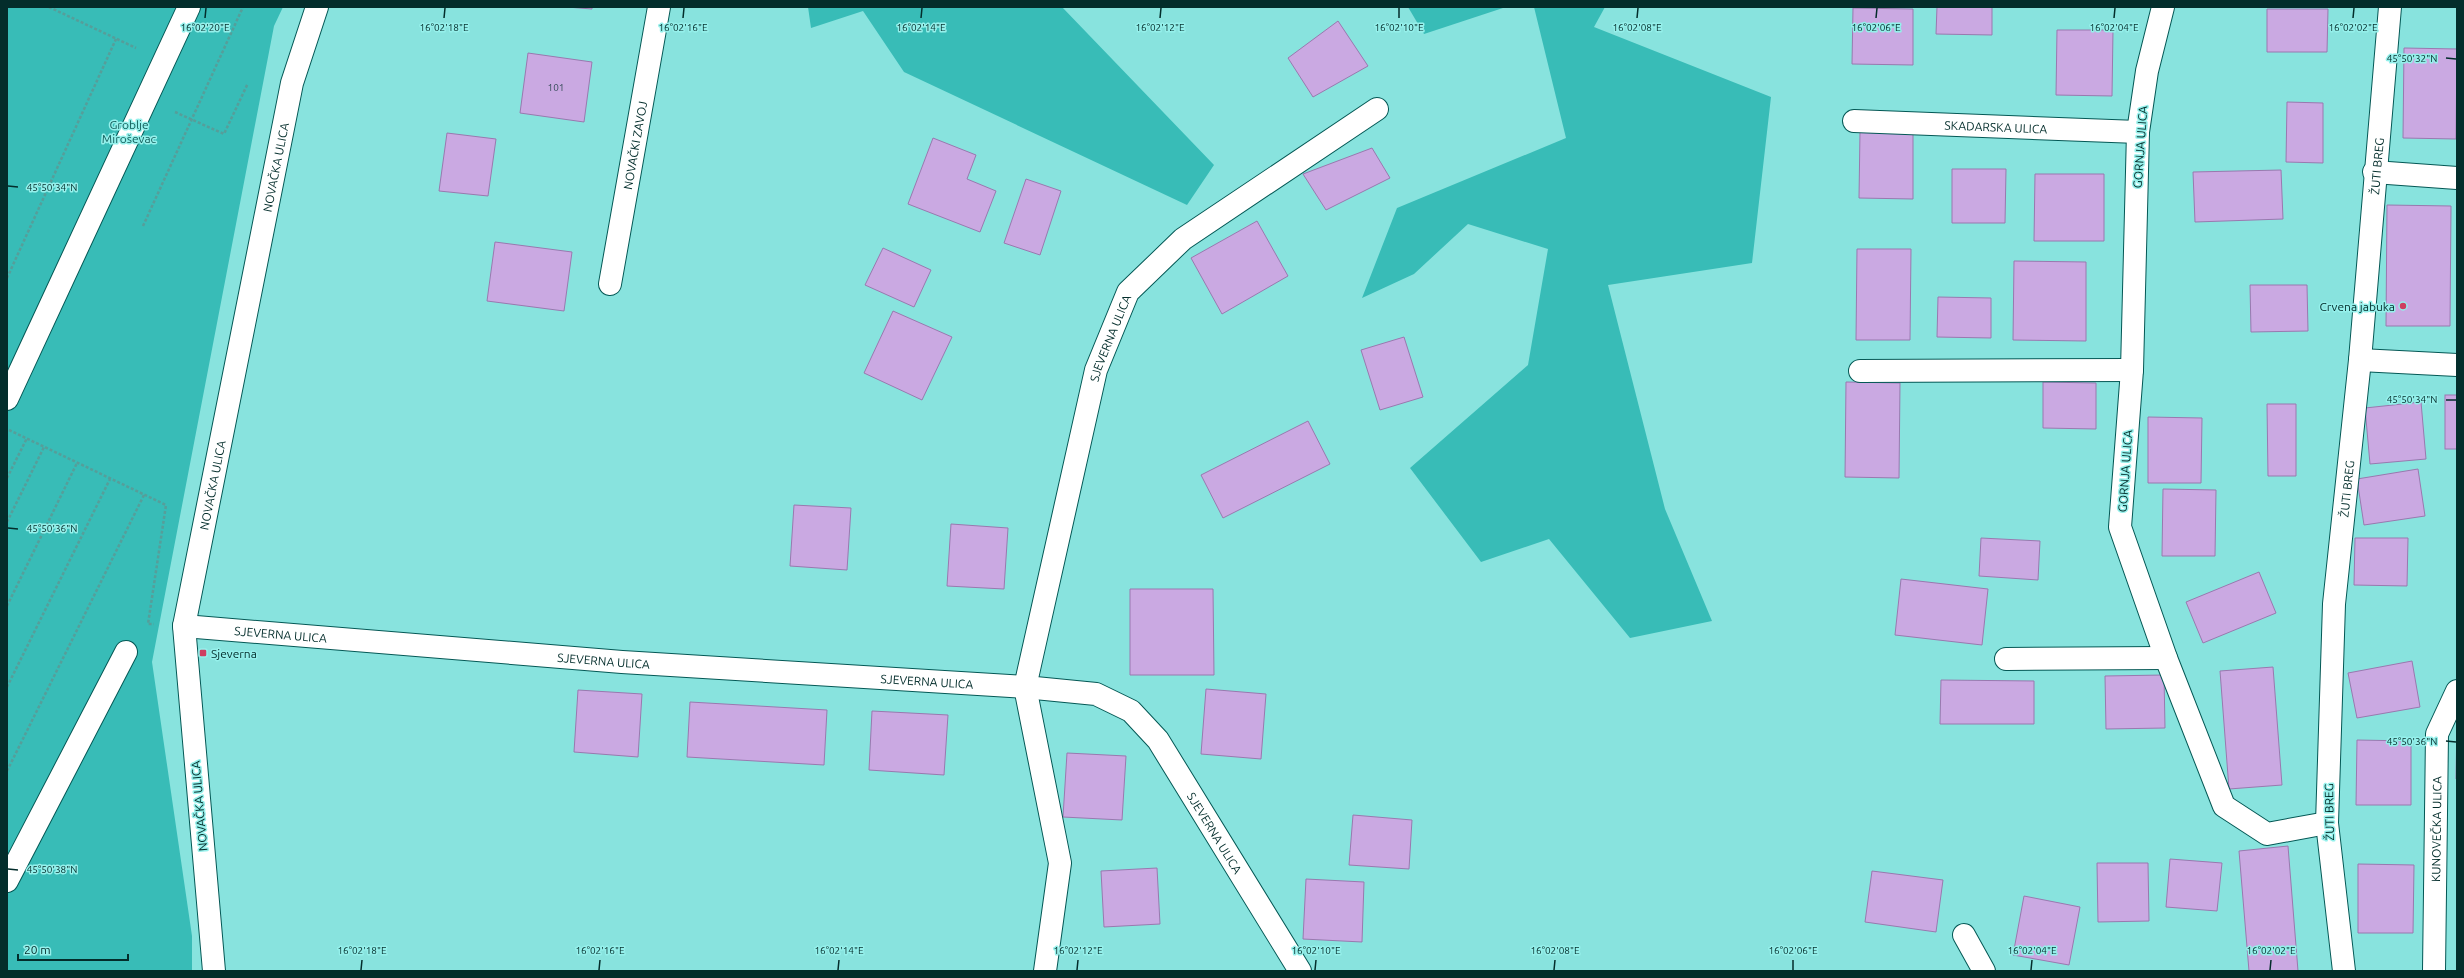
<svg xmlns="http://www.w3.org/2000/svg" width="2464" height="978" viewBox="0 0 2464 978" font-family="Ubuntu,sans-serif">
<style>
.green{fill:#38bcb7}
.building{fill:#caa9e2;stroke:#9979af}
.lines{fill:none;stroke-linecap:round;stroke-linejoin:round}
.minor-casing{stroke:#045855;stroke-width:24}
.path{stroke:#569e9a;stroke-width:2.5;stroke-dasharray:3 2;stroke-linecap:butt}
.minor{stroke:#fff;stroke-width:22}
.ticks{fill:none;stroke:#032d2b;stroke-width:1.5}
.poi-dot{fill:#ce3e60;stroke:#95f0eb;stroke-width:1.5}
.labels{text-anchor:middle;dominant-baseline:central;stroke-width:3;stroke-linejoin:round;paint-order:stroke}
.number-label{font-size:10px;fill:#354c59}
.park-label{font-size:12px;fill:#135e5b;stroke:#95f0eb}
.street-label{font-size:12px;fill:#032d2b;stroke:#95f0eb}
.poi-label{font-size:12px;fill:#032d2b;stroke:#95f0eb;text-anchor:end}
.ticks-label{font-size:10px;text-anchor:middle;fill:#032d2b;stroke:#95f0eb;stroke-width:3;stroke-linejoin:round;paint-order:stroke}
</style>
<rect width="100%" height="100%" fill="#88e3de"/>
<g class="green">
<polygon points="7,7 283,7 274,26 152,662 192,936 192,971 7,971"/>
<polygon points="808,7 1062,7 1214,165 1187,205 904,72 863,11 811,28"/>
<polygon points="1408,7 1506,7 1424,34"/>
<polygon points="1534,7 1605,7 1594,27 1771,97 1752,263 1608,285 1665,509 1712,621 1630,638 1549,539 1481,562 1410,468 1528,365 1548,249 1468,224 1414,274 1362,298 1397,208 1566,138"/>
</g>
<g class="building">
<polygon points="567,7 592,7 592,9"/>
<polygon points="1937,7 1992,7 1992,35 1936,34"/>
<polygon points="1853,8 1913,9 1913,65 1852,64"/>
<polygon points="2267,9 2328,9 2327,52 2267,52"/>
<polygon points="1338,21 1368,66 1313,97 1288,58"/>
<polygon points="2057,30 2113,30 2112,96 2056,95"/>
<polygon points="2404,48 2457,49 2456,139 2403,138"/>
<polygon points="528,53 592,62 584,122 520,113"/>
<polygon points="2287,102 2323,103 2323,163 2286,162"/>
<polygon points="1860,132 1913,133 1913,199 1859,198"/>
<polygon points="447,133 496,139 488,196 439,191"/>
<polygon points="933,138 976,155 967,179 996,191 980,232 908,204"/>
<polygon points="1372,148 1390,178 1326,210 1303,174"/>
<polygon points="1952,169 2006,169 2005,223 1952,223"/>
<polygon points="2281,170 2283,219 2195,222 2193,172"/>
<polygon points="2035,174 2104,174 2104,241 2034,241"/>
<polygon points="1026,179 1061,191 1040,255 1004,243"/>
<polygon points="2387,205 2451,206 2450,326 2386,326"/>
<polygon points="1257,221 1288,276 1222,314 1191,258"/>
<polygon points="495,242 572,252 564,311 487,301"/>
<polygon points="883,248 931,270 914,307 865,285"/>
<polygon points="1857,249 1911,249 1910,340 1856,340"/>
<polygon points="2014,261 2086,262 2086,341 2013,340"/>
<polygon points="2250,285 2307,285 2308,331 2251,332"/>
<polygon points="1938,297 1991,298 1991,338 1937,337"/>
<polygon points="893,311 952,337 922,400 864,373"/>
<polygon points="1404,337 1423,397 1380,410 1361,350"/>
<polygon points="1846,382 1900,383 1899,478 1845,477"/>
<polygon points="2043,382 2096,383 2096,429 2043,428"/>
<rect x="2445" y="395" width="12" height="54"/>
<polygon points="2421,402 2426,459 2370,464 2365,408"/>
<polygon points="2267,404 2296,404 2296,476 2268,476"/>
<polygon points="2148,417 2202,418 2201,483 2148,483"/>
<polygon points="1308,421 1330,464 1223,518 1201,475"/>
<polygon points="2418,469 2425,516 2364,525 2357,479"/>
<polygon points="2163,489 2216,490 2215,556 2162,556"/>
<polygon points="794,505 851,508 847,570 790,566"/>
<polygon points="951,524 1008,528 1004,589 947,586"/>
<polygon points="1981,538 2040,541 2038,580 1979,576"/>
<polygon points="2355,538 2408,538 2407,586 2354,585"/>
<polygon points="2259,572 2276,613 2203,643 2186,602"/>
<polygon points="1901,579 1988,589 1982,645 1895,635"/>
<polygon points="1130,589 1213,589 1214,675 1130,675"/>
<polygon points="2412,661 2420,707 2357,718 2348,673"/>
<polygon points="2273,667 2282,785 2229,789 2220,671"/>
<polygon points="2164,675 2165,728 2106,729 2105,676"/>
<polygon points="1941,680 2034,681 2034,724 1940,724"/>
<polygon points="1206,689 1266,694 1261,759 1201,754"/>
<polygon points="578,690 642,694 638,757 574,752"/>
<polygon points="690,702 827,710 824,765 687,757"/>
<polygon points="872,711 948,715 944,775 869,770"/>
<polygon points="2457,720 2457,779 2456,779"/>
<polygon points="2357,740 2411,741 2411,805 2356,805"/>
<polygon points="1067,753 1126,756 1122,820 1063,817"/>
<polygon points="1353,815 1412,820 1409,869 1349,865"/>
<polygon points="2288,846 2298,971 2249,971 2239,851"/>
<polygon points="2170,859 2222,863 2217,911 2166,907"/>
<polygon points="2097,863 2148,863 2149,921 2098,922"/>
<polygon points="2358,864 2414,865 2413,933 2358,933"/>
<polygon points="1157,868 1160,924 1104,927 1101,871"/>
<polygon points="1872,871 1943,880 1936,932 1865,922"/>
<polygon points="1306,879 1364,882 1362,942 1303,939"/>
<polygon points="2024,896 2080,907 2069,965 2013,955"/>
</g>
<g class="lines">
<defs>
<g id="minor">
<polyline points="2163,7 2147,71 2138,132 2132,370 2120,527 2166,658 2224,806 2267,834 2327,823"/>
<path id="s1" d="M 1854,121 L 2138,132"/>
<polyline points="2374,172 2457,178"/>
<path id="s2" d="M 610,284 L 659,7"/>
<polyline points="2360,360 2457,365"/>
<polyline points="1860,371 2132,370"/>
<polyline points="7,399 189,7"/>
<path id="s3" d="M 184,626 L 622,662 L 1025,687 L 1096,694 L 1131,711 L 1158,740 L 1300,971"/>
<polyline points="2006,659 2166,658"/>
<polyline points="7,881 126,652"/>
<polyline points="1964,935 1984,971"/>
<path id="s4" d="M 214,971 L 184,626 L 292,83 L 317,7"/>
<path id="s5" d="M 1045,971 L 1060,863 L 1025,687 L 1096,370 L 1128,292 L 1183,239 L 1377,109"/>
<path id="s6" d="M 2344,971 L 2327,823 L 2334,604 L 2360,360 L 2390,7"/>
<path id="s7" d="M 2434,971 L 2437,734 L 2457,691"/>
</g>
</defs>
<use href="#minor" class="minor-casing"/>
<g class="path">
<polyline points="49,7 136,48"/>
<polyline points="175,112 224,134 248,83"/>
<polyline points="143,226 243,7"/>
<polyline points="7,278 116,39"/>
<polyline points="9,430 166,505 148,624 154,624"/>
<polyline points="7,478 27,438"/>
<polyline points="7,522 44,447"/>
<polyline points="7,606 77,463"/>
<polyline points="7,687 110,479"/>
<polyline points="7,771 144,495"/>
</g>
<use href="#minor" class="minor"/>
</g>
<path class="ticks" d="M 205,18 L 206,8M 444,18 L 445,8M 683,18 L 684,8M 921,18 L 922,8M 1160,18 L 1161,8M 1399,18 L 1399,8M 1637,18 L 1638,8M 1876,18 L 1877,8M 2114,18 L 2115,8M 2353,18 L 2354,8M 2446,58 L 2456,59M 8,186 L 18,187M 2446,400 L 2456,400M 8,528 L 18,529M 2446,741 L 2456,742M 8,869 L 18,870M 361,970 L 362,960M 599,970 L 600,960M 838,970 L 839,960M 1077,970 L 1078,960M 1315,970 L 1316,960M 1554,970 L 1555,960M 1793,970 L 1793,960M 2031,970 L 2032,960M 2270,970 L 2271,960"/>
<g class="poi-dot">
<circle cx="2403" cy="306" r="4"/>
<rect x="199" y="649" width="8" height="8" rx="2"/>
</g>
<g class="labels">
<g class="number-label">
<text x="556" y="87">101</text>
</g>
<g class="park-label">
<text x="129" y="124">Groblje<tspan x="129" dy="14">Miroševac</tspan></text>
</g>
<g class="street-label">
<text stroke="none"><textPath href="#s1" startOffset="142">SKADARSKA ULICA</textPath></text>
<text stroke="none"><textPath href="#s2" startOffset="141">NOVAČKI ZAVOJ</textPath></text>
<text transform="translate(2140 147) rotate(-86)">GORNJA ULICA</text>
<text stroke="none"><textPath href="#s6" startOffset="808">ŽUTI BREG</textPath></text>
<text stroke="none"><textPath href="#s4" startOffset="814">NOVAČKA ULICA</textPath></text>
<text stroke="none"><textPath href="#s5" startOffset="648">SJEVERNA ULICA</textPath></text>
<text transform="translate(2125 471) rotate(-86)">GORNJA ULICA</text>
<text stroke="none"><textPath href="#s4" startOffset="490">NOVAČKA ULICA</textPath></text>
<text stroke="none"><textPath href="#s6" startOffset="484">ŽUTI BREG</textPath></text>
<text stroke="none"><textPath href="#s3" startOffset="97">SJEVERNA ULICA</textPath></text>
<text stroke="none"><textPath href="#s3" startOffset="421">SJEVERNA ULICA</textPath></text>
<text stroke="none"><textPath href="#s3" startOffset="745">SJEVERNA ULICA</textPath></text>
<text transform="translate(199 806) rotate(-95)">NOVAČKA ULICA</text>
<text transform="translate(2329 812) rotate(-91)">ŽUTI BREG</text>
<text stroke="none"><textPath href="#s7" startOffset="142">KUNOVEČKA ULICA</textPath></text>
<text stroke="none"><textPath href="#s3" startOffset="1102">SJEVERNA ULICA</textPath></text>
</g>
<g class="poi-label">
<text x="2395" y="306">Crvena jabuka</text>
<text x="211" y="653" text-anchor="start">Sjeverna</text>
</g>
</g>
<g class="ticks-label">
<text x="205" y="31">16°02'20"E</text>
<text x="444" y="31">16°02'18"E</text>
<text x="683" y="31">16°02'16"E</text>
<text x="921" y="31">16°02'14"E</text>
<text x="1160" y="31">16°02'12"E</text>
<text x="1399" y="31">16°02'10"E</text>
<text x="1637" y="31">16°02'08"E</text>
<text x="1876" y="31">16°02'06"E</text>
<text x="2114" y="31">16°02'04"E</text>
<text x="2353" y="31">16°02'02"E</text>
<text x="2412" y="62">45°50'32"N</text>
<text x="52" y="191">45°50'34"N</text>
<text x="2412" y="403">45°50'34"N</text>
<text x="52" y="532">45°50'36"N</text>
<text x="2412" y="745">45°50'36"N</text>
<text x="52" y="873">45°50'38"N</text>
<text x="362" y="954">16°02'18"E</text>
<text x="600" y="954">16°02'16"E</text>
<text x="839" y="954">16°02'14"E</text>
<text x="1078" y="954">16°02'12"E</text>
<text x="1316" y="954">16°02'10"E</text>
<text x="1555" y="954">16°02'08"E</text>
<text x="1793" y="954">16°02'06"E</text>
<text x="2032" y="954">16°02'04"E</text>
<text x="2271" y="954">16°02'02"E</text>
</g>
<rect width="2464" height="978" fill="none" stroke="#032d2b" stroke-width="16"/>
<path d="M18 954v6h110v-6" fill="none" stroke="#032d2b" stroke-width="2"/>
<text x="24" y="954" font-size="12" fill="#032d2b" stroke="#95f0eb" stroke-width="3" paint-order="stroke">20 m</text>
</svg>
